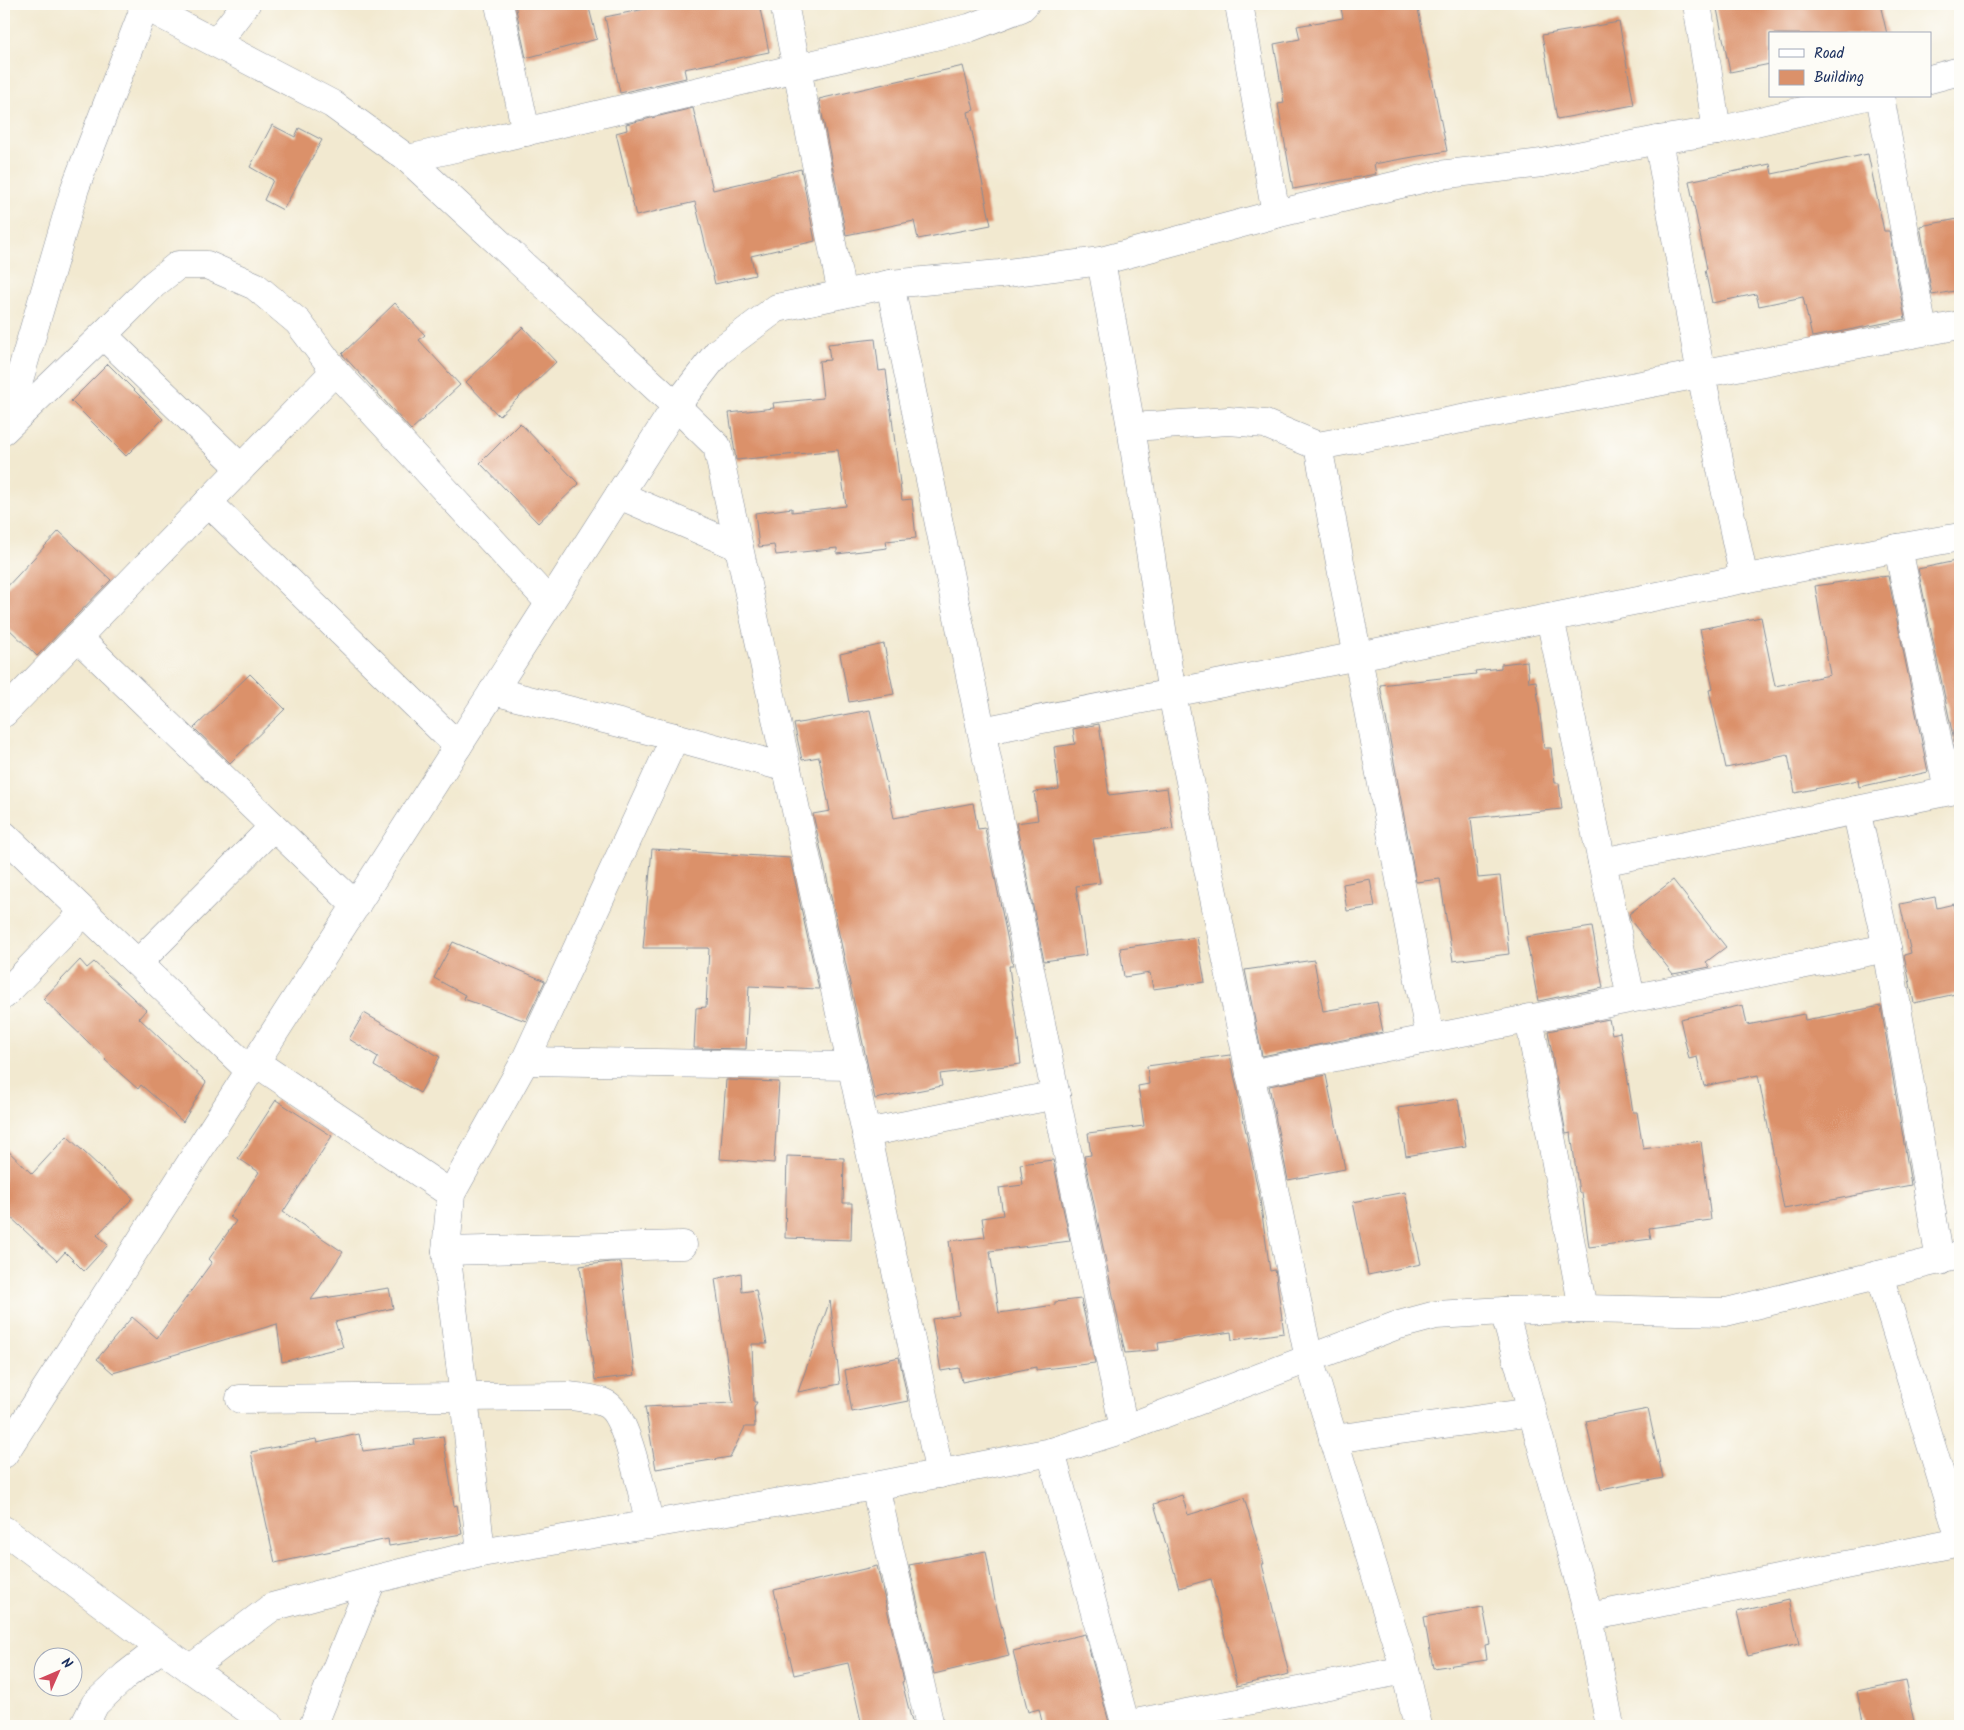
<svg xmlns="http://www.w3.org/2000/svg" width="1964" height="1730" viewBox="0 0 1964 1730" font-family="Kalam,sans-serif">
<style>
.building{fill:#db916a}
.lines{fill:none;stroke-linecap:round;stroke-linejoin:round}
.minor-casing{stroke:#868c97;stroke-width:29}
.minor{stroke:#fff;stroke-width:28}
</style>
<rect width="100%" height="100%" fill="#fdfcf7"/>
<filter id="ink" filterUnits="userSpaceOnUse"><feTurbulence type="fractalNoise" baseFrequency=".02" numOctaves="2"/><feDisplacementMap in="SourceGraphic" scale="10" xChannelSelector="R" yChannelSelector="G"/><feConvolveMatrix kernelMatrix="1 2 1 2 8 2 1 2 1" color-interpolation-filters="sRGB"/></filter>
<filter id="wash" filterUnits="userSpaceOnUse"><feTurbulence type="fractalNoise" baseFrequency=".0096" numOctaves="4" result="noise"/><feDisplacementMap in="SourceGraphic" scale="20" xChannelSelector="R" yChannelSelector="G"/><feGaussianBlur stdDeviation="1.12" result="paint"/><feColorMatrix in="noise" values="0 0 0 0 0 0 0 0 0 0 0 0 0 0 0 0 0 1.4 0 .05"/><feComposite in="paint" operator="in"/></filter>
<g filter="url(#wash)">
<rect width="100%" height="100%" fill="#f2e9d0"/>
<g id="blocks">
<g class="building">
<polygon points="515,4 588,4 597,39 526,58"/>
<polygon points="670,4 759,4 769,52 684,69 686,78 620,93 605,17"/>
<polygon points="1340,4 1417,4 1447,151 1374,164 1376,174 1293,189 1278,104 1284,103 1274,44 1300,39 1297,26 1343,18"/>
<polygon points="1716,4 1880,4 1887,34 1770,34 1770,64 1730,72"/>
<polygon points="1619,22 1634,105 1557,119 1542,35"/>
<polygon points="963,66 974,110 968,112 991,225 918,239 914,221 846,235 819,99"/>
<polygon points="693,108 713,190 801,169 815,241 751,256 755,275 715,284 695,202 636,216 616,133 627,130 626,124"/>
<polygon points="272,125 295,137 299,128 322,140 283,210 264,200 273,180 250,167"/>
<polygon points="1868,154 1884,231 1889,231 1905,319 1812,337 1803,297 1759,306 1756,294 1712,303 1705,270 1707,269 1689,181 1770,164 1772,174"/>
<polygon points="1958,219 1960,233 1960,290 1932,295 1920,226"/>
<polygon points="395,303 425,335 419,340 460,385 411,430 342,354"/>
<polygon points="523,327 556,362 499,416 466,382"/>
<polygon points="875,339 879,371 886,370 902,500 912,499 916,538 886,541 887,548 837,554 837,548 776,555 774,545 759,547 755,513 792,508 792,512 846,506 838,450 736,460 729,413 774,408 773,403 823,398 819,361 830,360 828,344"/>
<polygon points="108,364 163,419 126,456 71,401"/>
<polygon points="520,423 579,484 538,523 480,463"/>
<polygon points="59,531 111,580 37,656 4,624 4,590"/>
<polygon points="1960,560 1960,765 1959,765 1918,569"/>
<polygon points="1881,576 1881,577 1888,576 1928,772 1859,787 1858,780 1795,793 1788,755 1726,768 1709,690 1713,689 1700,629 1761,617 1775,686 1830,675 1815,586"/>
<polygon points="884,644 894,694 849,702 840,654"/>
<polygon points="1527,661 1529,682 1536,681 1544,748 1551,748 1555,783 1559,783 1562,809 1471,818 1478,878 1500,876 1509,954 1453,961 1440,879 1416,882 1380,685 1476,674 1475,671 1501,668 1501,664"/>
<polygon points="250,674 285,709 230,763 194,728"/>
<polygon points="870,710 894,818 973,803 978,829 985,828 1013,966 1009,966 1021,1064 940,1074 942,1086 875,1099 813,814 830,811 819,757 802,760 794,724"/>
<polygon points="1099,724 1109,795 1167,788 1173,829 1093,839 1100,883 1076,886 1086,955 1044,961 1016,823 1038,820 1034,792 1059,789 1054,747 1075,744 1073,729"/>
<polygon points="652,849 790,858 819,989 749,986 746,1049 694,1048 696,1008 706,1007 709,948 643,948"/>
<polygon points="1370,879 1375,907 1347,911 1343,884"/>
<polygon points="1673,880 1726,947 1706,962 1710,967 1673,974 1631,921 1629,914"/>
<polygon points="1935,897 1937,908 1954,904 1960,932 1960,993 1914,1003 1904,955 1911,953 1900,904"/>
<polygon points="1592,927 1603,988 1538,1001 1526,937"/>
<polygon points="1197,937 1205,982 1153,989 1150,973 1124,977 1120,948"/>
<polygon points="453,942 545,981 526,1021 464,999 465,995 434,978"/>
<polygon points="80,960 87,968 94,962 146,1010 139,1018 206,1082 183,1122 141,1085 138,1089 105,1060 106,1059 43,999"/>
<polygon points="1314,960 1323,1011 1377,1002 1383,1032 1262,1056 1245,970"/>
<polygon points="1743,1005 1747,1025 1804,1014 1805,1020 1881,1006 1911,1185 1784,1209 1758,1075 1704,1086 1697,1057 1689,1059 1680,1019"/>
<polygon points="364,1013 440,1057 420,1093 374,1066 378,1057 349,1039"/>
<polygon points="1609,1019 1612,1034 1620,1032 1633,1112 1637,1112 1643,1149 1701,1141 1711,1220 1649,1228 1651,1239 1589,1247 1582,1193 1579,1193 1571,1133 1566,1134 1548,1031"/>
<polygon points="1230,1055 1260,1200 1270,1271 1275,1270 1276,1275 1284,1333 1232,1340 1231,1332 1158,1343 1159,1350 1125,1353 1084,1156 1091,1155 1088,1133 1144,1126 1138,1086 1149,1084 1147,1066"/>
<polygon points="1326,1075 1345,1169 1288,1180 1269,1086"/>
<polygon points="726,1080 779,1082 774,1163 720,1159"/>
<polygon points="1458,1099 1466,1146 1406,1156 1398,1108"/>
<polygon points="276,1100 332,1136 283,1212 343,1252 311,1300 389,1288 393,1308 335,1322 343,1347 282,1362 277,1324 113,1373 97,1359 132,1317 157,1338 212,1262 209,1259 236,1221 230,1217 259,1172 238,1158"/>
<polygon points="67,1136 133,1198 97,1235 108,1245 84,1271 65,1252 57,1261 4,1211 4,1147 32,1174"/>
<polygon points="787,1156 844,1158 843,1203 852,1203 851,1240 785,1238"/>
<polygon points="1053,1160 1070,1241 990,1251 999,1313 1055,1305 1055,1302 1081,1299 1095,1363 1036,1370 1036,1367 962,1382 959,1368 941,1371 932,1319 959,1315 949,1241 985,1237 982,1218 1003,1215 999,1188 1023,1185 1020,1164"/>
<polygon points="1405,1192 1421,1264 1368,1275 1353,1202"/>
<polygon points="610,1262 621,1262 635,1375 595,1380 580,1266"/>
<polygon points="741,1273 742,1292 756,1290 767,1344 752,1344 754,1402 757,1402 754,1408 755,1427 745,1427 730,1457 656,1469 645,1407 733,1403 715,1279"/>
<polygon points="830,1300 840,1384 798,1392"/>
<polygon points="899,1357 908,1401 852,1412 845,1370"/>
<polygon points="1648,1409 1663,1478 1601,1490 1586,1421"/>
<polygon points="359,1434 363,1451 415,1444 414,1440 443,1436 454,1506 457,1505 462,1534 389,1546 388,1539 275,1563 251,1452 316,1439 317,1443"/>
<polygon points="1182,1495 1188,1515 1244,1498 1264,1564 1262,1564 1289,1674 1237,1686 1211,1579 1179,1588 1154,1504"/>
<polygon points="986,1551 995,1601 1009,1656 934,1674 909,1565"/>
<polygon points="877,1566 904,1681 902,1682 913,1726 862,1726 848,1663 794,1675 774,1590"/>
<polygon points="1789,1600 1799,1644 1748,1656 1737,1612"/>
<polygon points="1483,1607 1490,1644 1485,1645 1487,1660 1433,1668 1424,1617"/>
<polygon points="1085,1634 1110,1726 1043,1726 1039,1709 1028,1712 1013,1651"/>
<polygon points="1905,1681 1915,1726 1864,1726 1857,1691"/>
</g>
</g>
</g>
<g filter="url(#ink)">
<use href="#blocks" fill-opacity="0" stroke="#868c97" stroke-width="1"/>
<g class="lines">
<defs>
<g id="minor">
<polyline points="141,4 332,104 408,159 676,406 717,446 940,1474"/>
<polyline points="499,4 526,132"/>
<polyline points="784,4 842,294"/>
<polyline points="1239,4 1276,214"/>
<polyline points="1697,4 1717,131"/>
<polyline points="216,43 246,4"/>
<polyline points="1930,79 1960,71"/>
<polyline points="1880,96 1923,331"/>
<polyline points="1658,140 1701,374 1744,579"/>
<polyline points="408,159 969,28 1021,8 1025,4"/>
<polyline points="1101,261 1131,427 1172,694 1309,1359 1405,1670 1418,1726"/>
<polyline points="890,284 1124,1429"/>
<polyline points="103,335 241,468"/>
<polyline points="1131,427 1229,421 1265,424 1318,446 1430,1038"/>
<polyline points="5,428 75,188 145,6"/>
<polyline points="4,430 103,335 153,285 178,265 207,265 255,286 298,322 335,371 550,603"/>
<polyline points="1318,446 1960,325"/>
<polyline points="619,495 739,547"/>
<polyline points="208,502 458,746"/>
<polyline points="1898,548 1948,791"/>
<polyline points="1550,618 1631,998"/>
<polyline points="77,637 356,906"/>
<polyline points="493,691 675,737 787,768"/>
<polyline points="4,713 335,371"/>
<polyline points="982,731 1898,548 1960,537"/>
<polyline points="1856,810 1887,948 1940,1261"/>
<polyline points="4,835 250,1071"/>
<polyline points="1602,862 1960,789"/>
<polyline points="138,963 273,827"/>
<polyline points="4,995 84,912"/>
<polyline points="1529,1018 1583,1309"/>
<polyline points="525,1061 852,1066"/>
<polyline points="255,1062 451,1194"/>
<polyline points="1250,1074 1887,948"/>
<polyline points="866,1133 1056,1095"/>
<polyline points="446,1251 683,1245"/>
<polyline points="1879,1275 1960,1539"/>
<polyline points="1504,1311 1589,1617 1610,1726"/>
<path d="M 240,1399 L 570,1396 C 582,1398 597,1398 608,1405 C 628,1418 643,1499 650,1525"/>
<polyline points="1333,1439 1532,1412"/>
<polyline points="1051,1452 1126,1726"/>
<polyline points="4,1454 676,406 718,352 777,308 890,284 1000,274 1101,261 1276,214 1439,175 1542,163 1658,140 1717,131 1866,96"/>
<polyline points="875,1486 930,1726"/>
<polyline points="4,1530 161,1648 271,1726"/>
<polyline points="481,1553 464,1397 446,1251 451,1194 525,1061 675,737"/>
<polyline points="1589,1617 1960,1542"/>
<polyline points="190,1669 272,1607 372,1580 481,1553 875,1486 1051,1452 1124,1429 1395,1326 1436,1315 1504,1311 1583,1309 1726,1312 1960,1255"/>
<polyline points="1125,1725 1405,1670"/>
<polyline points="84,1726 95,1704 126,1675 161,1648"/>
<polyline points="313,1726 372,1580"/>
</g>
</defs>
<use href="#minor" class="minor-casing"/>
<use href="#minor" class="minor"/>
</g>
</g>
<rect width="1964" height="1730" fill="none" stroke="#fdfcf7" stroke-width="20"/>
<rect x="1769" y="32" width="162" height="65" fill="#fdfcf7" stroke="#a3aaba"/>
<rect x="1779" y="49" width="25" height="8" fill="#ffffff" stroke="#a3aaba"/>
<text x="1814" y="58" font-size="15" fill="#1b2f5e">Road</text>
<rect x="1779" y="70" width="25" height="15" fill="#db916a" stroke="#a3aaba"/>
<text x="1814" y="82" font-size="15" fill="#1b2f5e">Building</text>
<g transform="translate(58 1672) rotate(45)"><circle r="24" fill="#fdfcf7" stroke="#a3aaba"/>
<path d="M0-4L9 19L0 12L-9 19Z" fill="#d1495b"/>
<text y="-8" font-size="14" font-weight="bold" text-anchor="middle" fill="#1b2f5e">N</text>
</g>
</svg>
